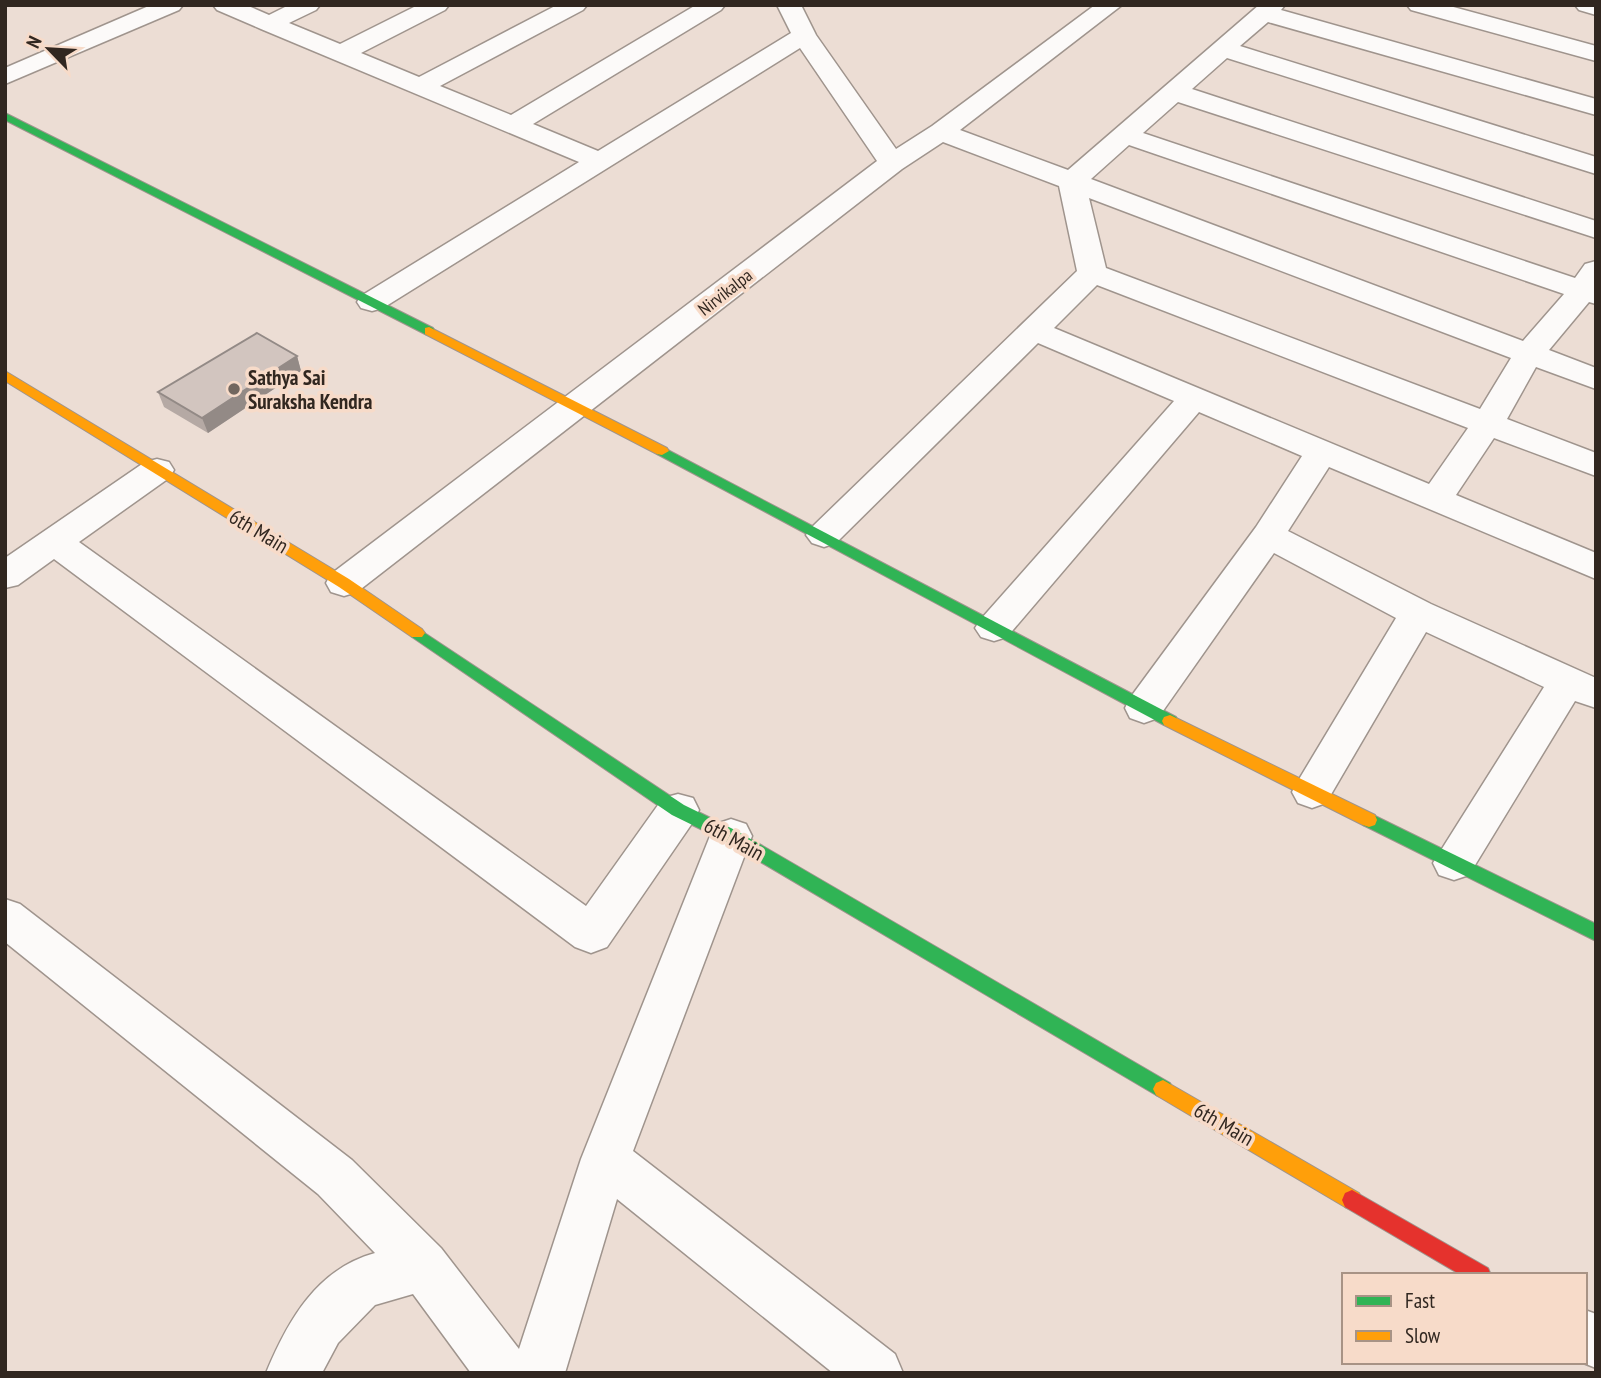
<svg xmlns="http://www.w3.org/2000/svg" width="1601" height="1378" viewBox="0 0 1601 1378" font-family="'PT Sans Narrow',sans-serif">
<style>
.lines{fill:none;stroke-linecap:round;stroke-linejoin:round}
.street-casing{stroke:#9f948d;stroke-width:3}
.fast-casing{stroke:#9f948d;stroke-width:2}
.slow-casing{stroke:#9f948d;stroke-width:2}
.jam-casing{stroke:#9f948d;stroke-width:2}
.street{fill:#fcfaf9;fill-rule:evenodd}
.fast{fill:#30b455;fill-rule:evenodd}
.slow{fill:#ff9f0a;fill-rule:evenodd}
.jam{fill:#e5322d;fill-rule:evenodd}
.wall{fill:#b5a9a4}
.shaded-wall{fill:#938a86}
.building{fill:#d2c5bf;stroke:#938a86;stroke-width:2}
.poi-dot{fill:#72675f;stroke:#f7dbc9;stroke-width:2.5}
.labels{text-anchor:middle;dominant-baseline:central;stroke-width:7;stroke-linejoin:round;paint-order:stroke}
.far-street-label{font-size:18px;fill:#312720;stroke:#f7dbc9}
.poi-label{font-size:21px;font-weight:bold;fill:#312720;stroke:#f7dbc9;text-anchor:start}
.street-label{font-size:21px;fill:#312720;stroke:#f7dbc9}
</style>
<rect width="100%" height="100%" fill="#ecddd4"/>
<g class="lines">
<defs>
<g id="street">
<polygon points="151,5 183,5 179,10 5,84 5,68"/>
<path d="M 213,5 L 246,5 L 269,15 L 289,5 L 320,5 L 316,10 L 289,23 L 340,44 L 418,5 L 449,5 L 445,10 L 361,53 L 419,77 L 557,5 L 587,5 L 583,10 L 440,86 L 511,115 L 696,5 L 725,5 L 721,10 L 533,124 L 598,151 L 791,33 L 777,5 L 801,5 L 816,35 L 896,149 L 932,126 L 1095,5 L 1122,5 L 960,130 L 1068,170 L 1259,5 L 1285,5 L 1281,10 L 1596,99 L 1596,115 L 1268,22 L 1240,46 L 1596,157 L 1596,174 L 1227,58 L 1192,89 L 1596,221 L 1596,238 L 1178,102 L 1143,133 L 1575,278 L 1585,264 L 1596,261 L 1596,304 L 1589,302 L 1549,350 L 1596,368 L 1596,389 L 1536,367 L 1507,419 L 1596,453 L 1596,476 L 1494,438 L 1456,495 L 1596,553 L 1596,579 L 1329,467 L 1288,531 L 1431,604 L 1596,678 L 1596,708 L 1575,701 L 1469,875 L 1454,880 L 1439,875 L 1433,863 L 1544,687 L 1426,632 L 1326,803 L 1312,808 L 1298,803 L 1292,792 L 1298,781 L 1396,618 L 1274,553 L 1158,718 L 1144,723 L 1130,718 L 1125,708 L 1130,698 L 1256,527 L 1302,456 L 1199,412 L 1007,637 L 994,641 L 981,637 L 975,628 L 981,619 L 1174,401 L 1038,343 L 836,543 L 824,547 L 812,543 L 806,535 L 812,527 L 1077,271 L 1059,186 L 943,142 L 902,169 L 357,592 L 344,596 L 331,592 L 326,583 L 331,574 L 877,161 L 800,48 L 383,308 L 372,311 L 361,308 L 357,302 L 361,296 L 579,162 L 261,29 L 217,10 ZM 1129,145 L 1564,294 L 1523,341 L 1091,179 ZM 1089,198 L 1511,358 L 1480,409 L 1106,268 ZM 1097,285 L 1468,428 L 1429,484 L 1054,328 Z"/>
<polygon points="1407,5 1446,5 1596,46 1596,61 1411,10"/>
<polygon points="1575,5 1596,5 1596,15 1579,10"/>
<polygon points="157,459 169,462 174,470 169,478 79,542 586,906 663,798 678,794 693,798 699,810 693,822 607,947 591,953 575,947 54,559 18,585 5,588 5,558 145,462"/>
<path d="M 731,819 L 746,824 L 752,836 L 633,1151 L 895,1354 L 903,1373 L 833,1373 L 617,1199 L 565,1373 L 471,1373 L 413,1294 L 375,1305 L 338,1343 L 322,1373 L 266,1373 C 288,1320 317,1269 375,1253 L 318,1194 L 5,942 L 5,899 L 20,904 L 352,1160 L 441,1248 L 519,1349 L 581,1159 L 710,836 L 716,824 Z"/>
<polygon points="1585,1310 1596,1314 1596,1368 1581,1362 1585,1362"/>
</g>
<g id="fast">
<polygon points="5,113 433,328 435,331 429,335 425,334 5,120"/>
<polygon points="662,447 1176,717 1178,721 1176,725 1164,725 657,454 655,451 657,448"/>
<polygon points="417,628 684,805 737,831 1170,1083 1173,1089 1170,1095 1163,1098 1156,1095 725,841 672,815 412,637 409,633 412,629"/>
<polygon points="1369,813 1596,924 1596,941 1363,825 1361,820 1363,815"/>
</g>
<g id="slow">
<polygon points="429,327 667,448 669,451 662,455 657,454 425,334 425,328"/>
<polygon points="5,371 349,579 422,629 425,633 422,637 412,637 339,587 5,381"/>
<polygon points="1170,715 1375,815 1377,820 1375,825 1369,827 1363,825 1164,725 1162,721 1164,717"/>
<polygon points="1163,1080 1359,1193 1362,1200 1359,1207 1352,1210 1345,1207 1156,1095 1153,1089 1156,1083"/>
</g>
<polygon id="jam" points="1352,1190 1488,1268 1491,1275 1461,1275 1345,1207 1342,1200 1345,1193"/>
</defs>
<use href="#street" class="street-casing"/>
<use href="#fast" class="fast-casing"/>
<use href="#slow" class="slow-casing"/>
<use href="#jam" class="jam-casing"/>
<use href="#street" class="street"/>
<use href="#fast" class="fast"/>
<use href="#slow" class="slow"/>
<use href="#jam" class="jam"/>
</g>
<polygon class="wall" points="297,356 301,371 208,433 164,407 158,392"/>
<polygon class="shaded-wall" points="297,356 301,371 208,433 202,418"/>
<polygon class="building" points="257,333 297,356 202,418 158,392"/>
<circle class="poi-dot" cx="234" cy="389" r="7"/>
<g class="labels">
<g class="far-street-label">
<text transform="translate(725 292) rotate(-38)">Nirvikalpa</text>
</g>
<g class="poi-label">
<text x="248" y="377">Sathya Sai<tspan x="248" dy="24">Suraksha Kendra</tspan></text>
</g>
<g class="street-label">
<text transform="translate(259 531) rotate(31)">6th Main</text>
<text transform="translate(734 839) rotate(29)">6th Main</text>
<text transform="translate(1224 1124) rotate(30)">6th Main</text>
</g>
</g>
<rect width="1601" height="1378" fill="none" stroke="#312720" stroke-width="14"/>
<rect x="1342" y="1273" width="245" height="91" fill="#f7dbc9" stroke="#a89385" stroke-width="2"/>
<rect x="1356" y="1296" width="35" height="10" fill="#30b455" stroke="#a89385" stroke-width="2"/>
<text x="1405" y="1308" font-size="21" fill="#312720">Fast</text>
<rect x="1356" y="1331" width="35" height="10" fill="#ff9f0a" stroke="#a89385" stroke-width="2"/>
<text x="1405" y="1343" font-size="21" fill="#312720">Slow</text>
<g transform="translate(49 49) rotate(295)" stroke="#f7dbc9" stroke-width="5" paint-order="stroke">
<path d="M0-5L12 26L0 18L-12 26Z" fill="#312720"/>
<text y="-10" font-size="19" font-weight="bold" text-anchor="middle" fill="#312720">N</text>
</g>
</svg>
